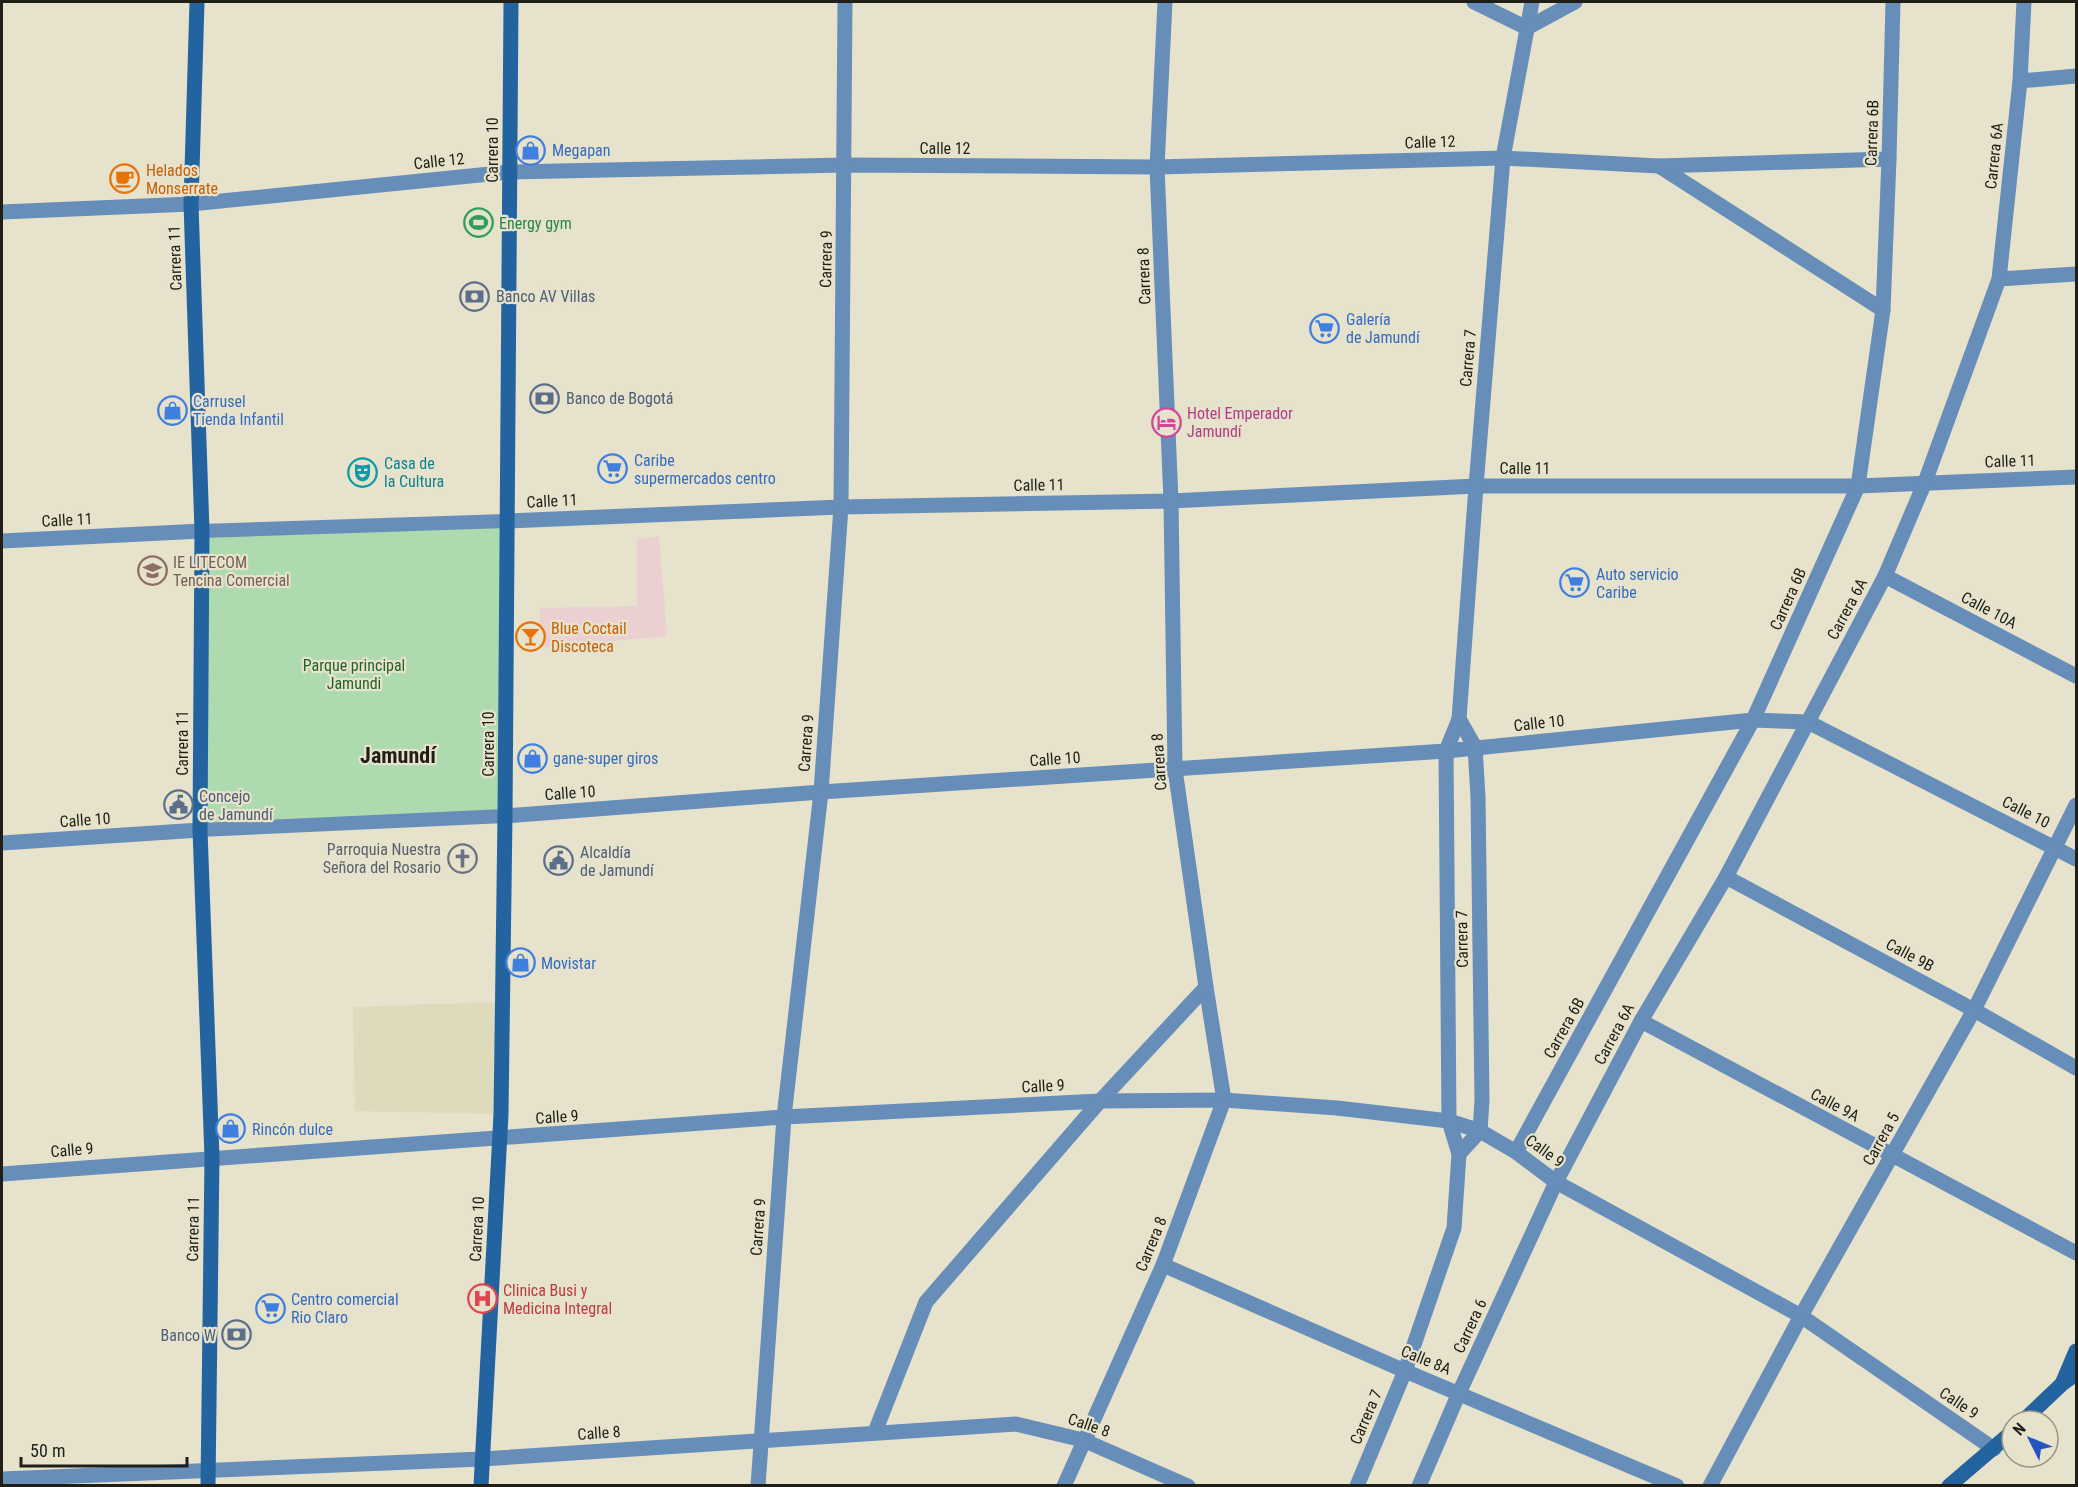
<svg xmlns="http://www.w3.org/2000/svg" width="2078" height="1487" viewBox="0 0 2078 1487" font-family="'Roboto Condensed',sans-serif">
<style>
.commercial{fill:#ebd0d1}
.built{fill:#dedabc}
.green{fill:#addbaf}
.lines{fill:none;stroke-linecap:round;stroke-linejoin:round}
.pedestrian{stroke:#668eb8;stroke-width:14}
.minor{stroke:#668eb8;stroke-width:15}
.secondary{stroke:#2364a0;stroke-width:15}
.labels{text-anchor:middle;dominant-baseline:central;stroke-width:4.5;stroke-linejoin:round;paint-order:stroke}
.street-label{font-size:16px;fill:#201f17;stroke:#e6e2cc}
.shop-label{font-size:16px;fill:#366cbe;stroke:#e6e2cc;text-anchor:start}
.food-label{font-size:16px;fill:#c56008;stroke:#e6e2cc;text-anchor:start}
.leisure-label{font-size:16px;fill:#27864d;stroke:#e6e2cc;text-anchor:start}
.service-label{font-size:16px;fill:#4e5e75;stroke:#e6e2cc;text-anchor:start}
.hotel-label{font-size:16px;fill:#b23c85;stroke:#e6e2cc;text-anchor:start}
.culture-label{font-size:16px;fill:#0d838f;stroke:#e6e2cc;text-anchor:start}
.education-label{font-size:16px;fill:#785e54;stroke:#e6e2cc;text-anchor:start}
.park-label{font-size:16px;fill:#21642a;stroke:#e6e2cc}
.worship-label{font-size:16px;fill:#5b616d;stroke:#e6e2cc;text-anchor:end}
.health-label{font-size:16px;fill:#be3a42;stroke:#e6e2cc;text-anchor:start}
.district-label{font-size:22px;font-weight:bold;fill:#201f17;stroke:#e6e2cc}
</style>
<rect width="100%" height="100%" fill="#e6e2cc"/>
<polygon class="commercial" points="659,536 667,636 539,648 540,608 637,606 637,539"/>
<polygon class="built" points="496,1002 501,1114 355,1111 353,1007"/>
<polygon class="green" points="506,521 505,816 200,830 202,531"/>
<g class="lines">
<g class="pedestrian">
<polyline points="202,531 506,521"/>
<polyline points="200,830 505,816"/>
</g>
<g class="minor">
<polyline points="1474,2 1527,28 1575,2"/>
<polyline points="2020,81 2076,76"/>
<polyline points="1659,166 1883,310"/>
<polyline points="2,212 191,204 510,172 845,165 1157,167 1503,158 1659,166 1889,159"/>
<polyline points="1999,279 2076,274"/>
<polyline points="506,521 841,507 1171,501 1476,486 1858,486 2076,477"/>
<polyline points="2,541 202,531"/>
<polyline points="1885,576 2076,676"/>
<polyline points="505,816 821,792 1446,751 1753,720 1808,722 2076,859"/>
<polyline points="2,843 200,830"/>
<polyline points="1726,877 1974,1010 2076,1068"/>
<polyline points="1641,1021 2076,1253"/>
<polyline points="1516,1152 1753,720 1858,486 1883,310 1889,159 1893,2"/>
<polyline points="1459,1154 1480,1131 1482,1100 1478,797 1475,747 1459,719"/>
<polyline points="2,1174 784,1117 1100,1101 1224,1100 1337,1108 1449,1121 1480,1131 1516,1152 1556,1182 1801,1316 1994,1449"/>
<polyline points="1163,1265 1405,1371 1677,1486"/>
<polyline points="875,1432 926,1302 1100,1101 1206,987"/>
<polyline points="2,1479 482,1459 1016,1424 1083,1440 1188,1486"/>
<polyline points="758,1486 784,1117 821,792 841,507 845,2"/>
<polyline points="1064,1486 1163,1265 1224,1100 1206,987 1175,769 1171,501 1157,167 1165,2"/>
<polyline points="1357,1486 1405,1371 1454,1228 1459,1154 1449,1121 1446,751 1459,719 1476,486 1503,158 1532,2"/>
<polyline points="1419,1486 1459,1393 1556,1182 1641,1021 1726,877 1885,576 1925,482 1999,279 2020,81 2024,2"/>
<polyline points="1710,1486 1801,1316 1974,1010 2076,805"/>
</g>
<g class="secondary">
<polyline points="197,2 191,204 202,531 200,830 212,1157 208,1486"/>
<polyline points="2062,1384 2076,1351"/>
<polyline points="2023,1421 2062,1384 2076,1374"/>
<polyline points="481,1486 501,1114 505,816 511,2"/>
<polyline points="1949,1486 2012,1432"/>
</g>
</g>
<defs>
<symbol id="shop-ring" viewBox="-11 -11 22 22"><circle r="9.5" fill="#e6e2cc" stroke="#3f7fe0" stroke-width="1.5"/><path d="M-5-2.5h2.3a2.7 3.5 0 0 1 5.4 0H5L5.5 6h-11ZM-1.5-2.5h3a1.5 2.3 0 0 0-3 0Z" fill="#3f7fe0"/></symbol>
<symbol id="cafe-ring" viewBox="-11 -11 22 22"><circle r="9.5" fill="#e6e2cc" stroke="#e8710a" stroke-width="1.5"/><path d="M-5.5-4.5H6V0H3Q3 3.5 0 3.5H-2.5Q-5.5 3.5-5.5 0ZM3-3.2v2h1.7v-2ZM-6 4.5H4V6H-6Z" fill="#e8710a"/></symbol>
<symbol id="stadium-ring" viewBox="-11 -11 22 22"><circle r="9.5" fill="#e6e2cc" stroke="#2e9e5b" stroke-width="1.5"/><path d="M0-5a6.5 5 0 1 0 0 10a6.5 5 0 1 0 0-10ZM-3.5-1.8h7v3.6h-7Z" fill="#2e9e5b"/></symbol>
<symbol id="bank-ring" viewBox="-11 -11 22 22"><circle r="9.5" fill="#e6e2cc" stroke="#5c6f8a" stroke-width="1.5"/><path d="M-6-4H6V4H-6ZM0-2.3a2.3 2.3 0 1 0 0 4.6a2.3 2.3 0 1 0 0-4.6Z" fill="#5c6f8a"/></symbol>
<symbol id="supermarket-ring" viewBox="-11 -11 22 22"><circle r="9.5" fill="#e6e2cc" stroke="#3f7fe0" stroke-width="1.5"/><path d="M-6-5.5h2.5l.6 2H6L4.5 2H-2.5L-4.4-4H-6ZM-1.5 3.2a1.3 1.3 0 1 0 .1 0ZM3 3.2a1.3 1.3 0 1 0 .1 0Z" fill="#3f7fe0"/></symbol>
<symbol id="hotel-ring" viewBox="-11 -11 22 22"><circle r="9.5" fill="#e6e2cc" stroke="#d1479c" stroke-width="1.5"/><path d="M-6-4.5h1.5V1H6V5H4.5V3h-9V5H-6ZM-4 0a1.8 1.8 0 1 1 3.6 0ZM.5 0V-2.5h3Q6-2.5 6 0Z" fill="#d1479c"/></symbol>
<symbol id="theatre-ring" viewBox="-11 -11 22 22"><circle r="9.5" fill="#e6e2cc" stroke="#0f9aa8" stroke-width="1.5"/><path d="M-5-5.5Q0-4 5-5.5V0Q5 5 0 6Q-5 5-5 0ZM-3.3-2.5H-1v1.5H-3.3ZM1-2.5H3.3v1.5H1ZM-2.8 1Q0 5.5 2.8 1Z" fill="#0f9aa8"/></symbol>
<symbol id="school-ring" viewBox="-11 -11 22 22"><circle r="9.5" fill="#e6e2cc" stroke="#8d6e63" stroke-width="1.5"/><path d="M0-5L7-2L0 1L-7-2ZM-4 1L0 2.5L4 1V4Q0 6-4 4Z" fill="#8d6e63"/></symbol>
<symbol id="bar-ring" viewBox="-11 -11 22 22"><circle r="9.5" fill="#e6e2cc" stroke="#e8710a" stroke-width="1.5"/><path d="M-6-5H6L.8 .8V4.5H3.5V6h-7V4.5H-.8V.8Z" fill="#e8710a"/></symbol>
<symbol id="civic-ring" viewBox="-11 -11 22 22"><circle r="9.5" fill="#e6e2cc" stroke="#5c6f8a" stroke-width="1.5"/><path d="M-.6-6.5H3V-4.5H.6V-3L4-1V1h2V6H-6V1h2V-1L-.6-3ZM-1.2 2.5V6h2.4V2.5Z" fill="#5c6f8a"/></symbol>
<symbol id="church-ring" viewBox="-11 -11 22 22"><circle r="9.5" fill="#e6e2cc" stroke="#6b7280" stroke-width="1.5"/><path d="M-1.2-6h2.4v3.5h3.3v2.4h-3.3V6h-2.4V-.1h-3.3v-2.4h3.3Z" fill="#6b7280"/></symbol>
<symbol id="hospital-ring" viewBox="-11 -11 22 22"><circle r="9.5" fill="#e6e2cc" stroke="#e0444e" stroke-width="1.5"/><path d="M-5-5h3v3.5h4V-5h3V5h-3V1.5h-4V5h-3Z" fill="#e0444e"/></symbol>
</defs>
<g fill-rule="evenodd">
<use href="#shop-ring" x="514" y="134" width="33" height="33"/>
<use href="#cafe-ring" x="108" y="162" width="33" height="33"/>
<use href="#stadium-ring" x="462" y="206" width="33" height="33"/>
<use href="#bank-ring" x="458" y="280" width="33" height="33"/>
<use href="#supermarket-ring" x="1308" y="312" width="33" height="33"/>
<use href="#bank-ring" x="528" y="382" width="33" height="33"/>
<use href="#shop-ring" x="156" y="394" width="33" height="33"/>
<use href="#hotel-ring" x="1150" y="406" width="33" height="33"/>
<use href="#supermarket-ring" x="596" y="452" width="33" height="33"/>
<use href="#theatre-ring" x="346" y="456" width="33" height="33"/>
<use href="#school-ring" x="136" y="554" width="33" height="33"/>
<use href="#supermarket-ring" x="1558" y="566" width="33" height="33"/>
<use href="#bar-ring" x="514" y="620" width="33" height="33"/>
<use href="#shop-ring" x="516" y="742" width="33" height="33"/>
<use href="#civic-ring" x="162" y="788" width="33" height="33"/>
<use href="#church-ring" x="446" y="842" width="33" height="33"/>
<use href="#civic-ring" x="542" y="844" width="33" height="33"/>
<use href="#shop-ring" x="504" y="946" width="33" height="33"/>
<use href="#shop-ring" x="214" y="1112" width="33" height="33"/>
<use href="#hospital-ring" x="466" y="1282" width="33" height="33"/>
<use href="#supermarket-ring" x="254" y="1292" width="33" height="33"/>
<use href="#bank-ring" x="220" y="1318" width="33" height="33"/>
</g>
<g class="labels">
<g class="street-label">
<text transform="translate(1872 133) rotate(-88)">Carrera 6B</text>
<text transform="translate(1430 142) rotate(-2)">Calle 12</text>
<text x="945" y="148">Calle 12</text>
<text transform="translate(492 150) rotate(-90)">Carrera 10</text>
<text transform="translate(1994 156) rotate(-84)">Carrera 6A</text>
<text transform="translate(439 161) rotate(-6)">Calle 12</text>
<text transform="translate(175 258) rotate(-92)">Carrera 11</text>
<text transform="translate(826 259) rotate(-89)">Carrera 9</text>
<text transform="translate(1144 276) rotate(-92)">Carrera 8</text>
<text transform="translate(1468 358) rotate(-85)">Carrera 7</text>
<text transform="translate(2010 461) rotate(-2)">Calle 11</text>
<text x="1525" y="468">Calle 11</text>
<text transform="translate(1039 485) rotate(-1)">Calle 11</text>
<text transform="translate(552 501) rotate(-3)">Calle 11</text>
<text transform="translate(67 520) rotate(-3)">Calle 11</text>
<text transform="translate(1788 599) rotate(-66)">Carrera 6B</text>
<text transform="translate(1847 609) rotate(-62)">Carrera 6A</text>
<text transform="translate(1989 610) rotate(28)">Calle 10A</text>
<text transform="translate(1539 723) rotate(-6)">Calle 10</text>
<text transform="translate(182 743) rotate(-90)">Carrera 11</text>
<text transform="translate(806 743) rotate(-86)">Carrera 9</text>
<text transform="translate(488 744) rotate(-90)">Carrera 10</text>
<text transform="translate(1055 759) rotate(-4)">Calle 10</text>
<text transform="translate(1159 762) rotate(-94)">Carrera 8</text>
<text transform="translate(570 793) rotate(-4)">Calle 10</text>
<text transform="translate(2026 812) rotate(27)">Calle 10</text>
<text transform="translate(85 820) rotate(-4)">Calle 10</text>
<text transform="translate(1462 939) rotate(-91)">Carrera 7</text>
<text transform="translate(1910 955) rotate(28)">Calle 9B</text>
<text transform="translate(1564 1028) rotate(-61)">Carrera 6B</text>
<text transform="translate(1614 1034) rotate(-62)">Carrera 6A</text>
<text transform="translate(1043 1086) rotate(-3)">Calle 9</text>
<text transform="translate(1835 1105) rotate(28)">Calle 9A</text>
<text transform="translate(557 1117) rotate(-4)">Calle 9</text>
<text transform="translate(1881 1139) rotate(-61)">Carrera 5</text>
<text transform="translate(72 1150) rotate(-5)">Calle 9</text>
<text transform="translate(1545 1151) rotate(36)">Calle 9</text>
<text transform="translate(758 1227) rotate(-86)">Carrera 9</text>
<text transform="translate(193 1229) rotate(-89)">Carrera 11</text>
<text transform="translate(477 1229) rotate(-87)">Carrera 10</text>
<text transform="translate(1151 1244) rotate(-68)">Carrera 8</text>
<text transform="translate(1470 1326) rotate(-65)">Carrera 6</text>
<text transform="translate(1426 1360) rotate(22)">Calle 8A</text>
<text transform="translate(1959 1403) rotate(34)">Calle 9</text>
<text transform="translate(1366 1417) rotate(-67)">Carrera 7</text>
<text transform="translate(1089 1425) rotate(19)">Calle 8</text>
<text transform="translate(599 1433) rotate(-4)">Calle 8</text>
</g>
<g class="shop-label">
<text x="552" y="150">Megapan</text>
<text x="1346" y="319">Galería<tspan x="1346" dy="18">de Jamundí</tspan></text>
<text x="193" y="401">Carrusel<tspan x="193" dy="18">Tienda Infantil</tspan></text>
<text x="634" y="460">Caribe<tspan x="634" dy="18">supermercados centro</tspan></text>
<text x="1596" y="574">Auto servicio<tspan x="1596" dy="18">Caribe</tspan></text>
<text x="553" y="758">gane-super giros</text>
<text x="541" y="963">Movistar</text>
<text x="252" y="1129">Rincón dulce</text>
<text x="291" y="1299">Centro comercial<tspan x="291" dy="18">Rio Claro</tspan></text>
</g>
<g class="food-label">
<text x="146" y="170">Helados<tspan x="146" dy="18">Monserrate</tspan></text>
<text x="551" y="628">Blue Coctail<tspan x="551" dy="18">Discoteca</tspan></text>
</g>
<g class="leisure-label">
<text x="499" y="223">Energy gym</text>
</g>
<g class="service-label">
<text x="496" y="296">Banco AV Villas</text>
<text x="566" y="398">Banco de Bogotá</text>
<text x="199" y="796">Concejo<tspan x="199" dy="18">de Jamundí</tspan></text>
<text x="580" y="852">Alcaldía<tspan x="580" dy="18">de Jamundí</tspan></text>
<text x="216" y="1335" text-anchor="end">Banco W</text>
</g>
<g class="hotel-label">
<text x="1187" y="413">Hotel Emperador<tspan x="1187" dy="18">Jamundí</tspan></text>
</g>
<g class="culture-label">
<text x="384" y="463">Casa de<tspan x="384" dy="18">la Cultura</tspan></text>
</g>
<g class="education-label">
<text x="173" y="562">IE LITECOM<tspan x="173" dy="18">Tencina Comercial</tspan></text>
</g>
<g class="park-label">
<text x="354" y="665">Parque principal<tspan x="354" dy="18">Jamundi</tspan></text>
</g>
<g class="worship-label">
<text x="441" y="849">Parroquia Nuestra<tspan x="441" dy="18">Señora del Rosario</tspan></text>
</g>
<g class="health-label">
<text x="503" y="1290">Clinica Busi y<tspan x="503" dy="18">Medicina Integral</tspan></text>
</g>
<g class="district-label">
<text x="398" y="755">Jamundí</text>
</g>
</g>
<rect width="2078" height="1487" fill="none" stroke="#201f17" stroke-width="6"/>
<g transform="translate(2030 1439) rotate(313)"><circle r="28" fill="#e6e2cc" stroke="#979484" stroke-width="1.5"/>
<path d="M0-4.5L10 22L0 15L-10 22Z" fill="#2553c1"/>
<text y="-9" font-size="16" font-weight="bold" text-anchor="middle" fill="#201f17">N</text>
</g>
<path d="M21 1457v9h166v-9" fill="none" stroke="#201f17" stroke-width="3"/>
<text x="30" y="1457" font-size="18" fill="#201f17" stroke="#e6e2cc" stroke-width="4.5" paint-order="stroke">50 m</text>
</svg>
